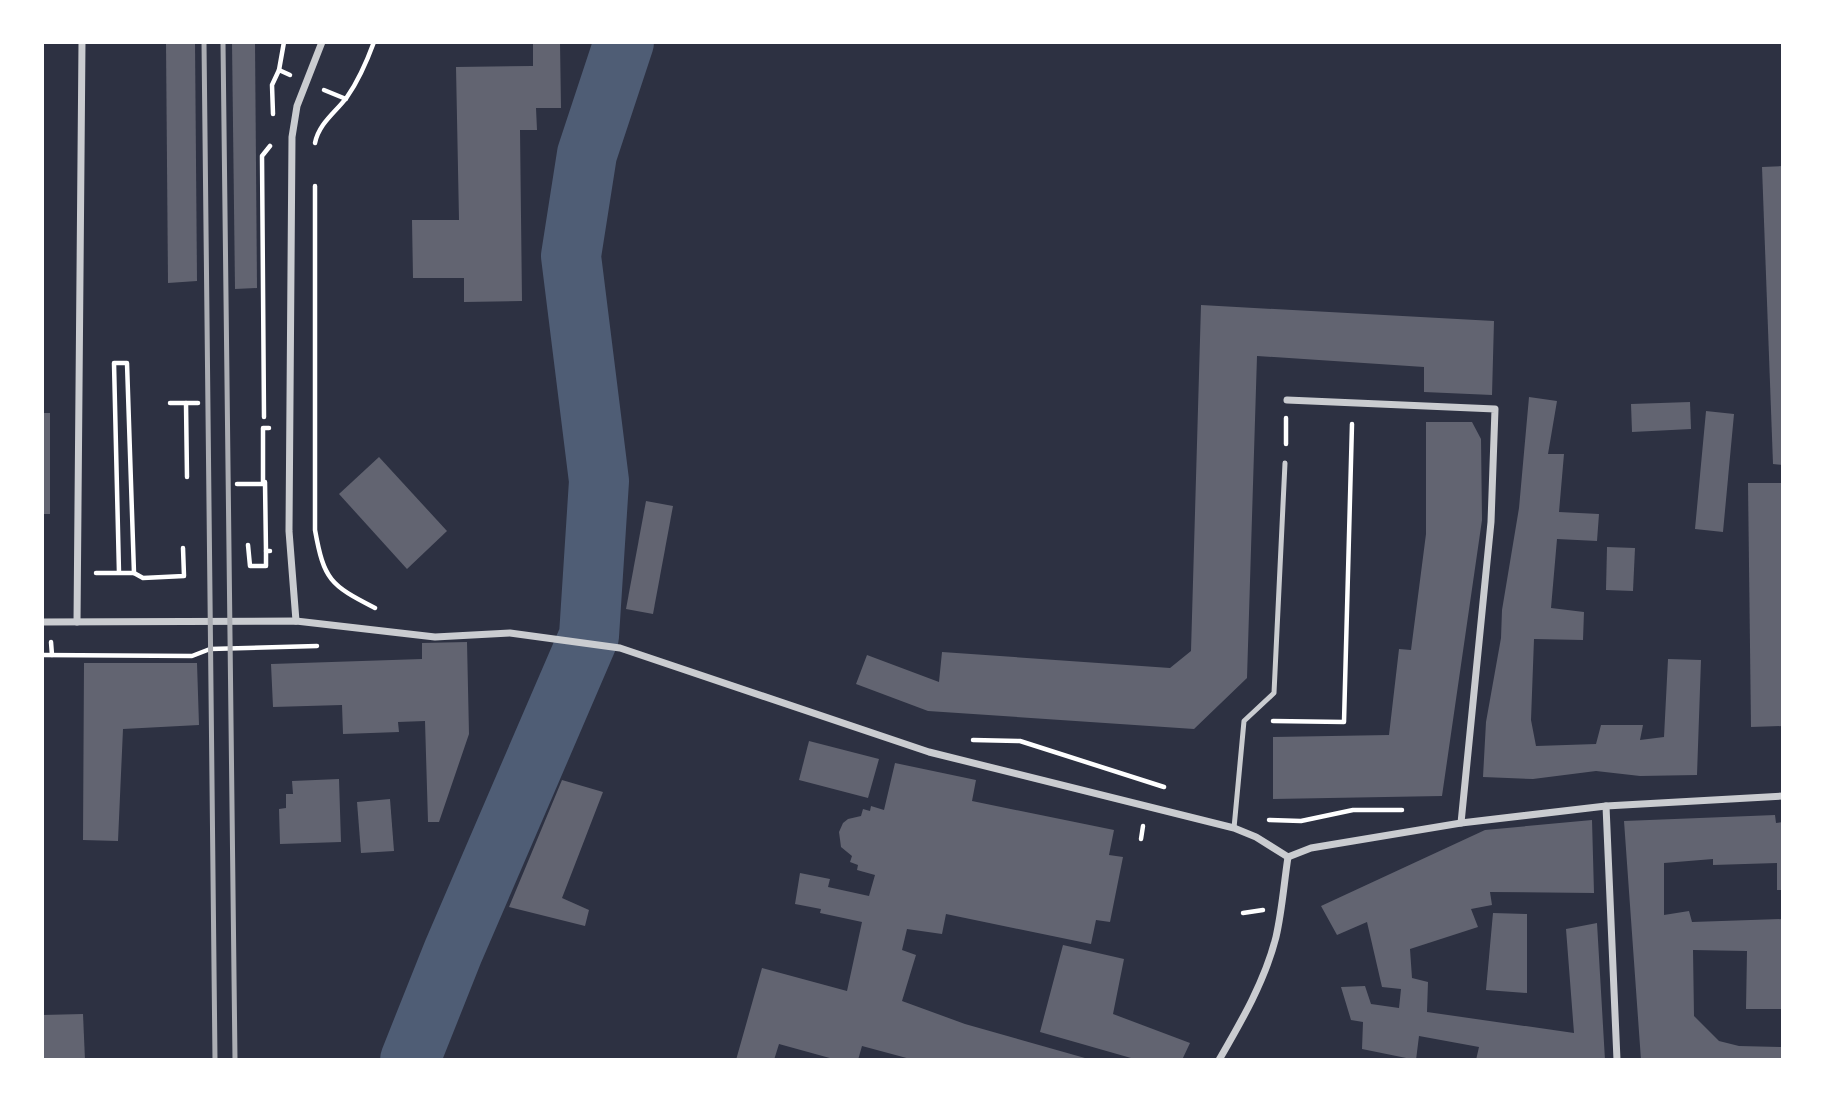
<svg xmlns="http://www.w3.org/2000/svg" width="1825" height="1102" viewBox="0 0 1825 1102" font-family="Rubik,sans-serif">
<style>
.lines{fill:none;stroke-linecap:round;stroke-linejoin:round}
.river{stroke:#4f5d75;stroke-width:60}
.building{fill:#626471}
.path{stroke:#fff;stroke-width:4.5}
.service{stroke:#caccd0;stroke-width:5}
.minor{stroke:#caccd0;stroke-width:7}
.rail{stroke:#abadb3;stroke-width:5}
</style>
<rect width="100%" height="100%" fill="#2d3142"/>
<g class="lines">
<polyline class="river" points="410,1060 453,952 589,636 599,481 571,256 587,154 624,42"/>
</g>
<g class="building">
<polygon points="166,42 195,42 197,281 168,283"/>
<polygon points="232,42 255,42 257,288 235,289"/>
<polygon points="533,42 560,42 561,108 536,108 537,130 520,130 522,301 464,302 464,278 413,278 412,220 459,220 456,67 533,66"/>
<polygon points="1783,166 1783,465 1773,464 1762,167"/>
<polygon points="1201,305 1494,321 1492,395 1424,392 1424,367 1257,356 1247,678 1194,729 928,711 856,684 867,655 939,682 942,652 1170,668 1191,651"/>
<polygon points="1529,397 1557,401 1548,454 1564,454 1559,512 1599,514 1597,541 1557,539 1551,608 1584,612 1583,640 1534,639 1531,720 1536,746 1596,744 1601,725 1643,725 1640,740 1664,737 1668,659 1701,660 1697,775 1640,776 1596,771 1533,779 1483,777 1486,722 1501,638 1502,610 1519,508"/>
<polygon points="1690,402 1691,429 1632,432 1631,404"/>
<polygon points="1706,411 1734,414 1723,532 1695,529"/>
<rect x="42" y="413" width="8" height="101"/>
<polygon points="1426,422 1472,422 1481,439 1482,520 1442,796 1273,799 1273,737 1389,735 1399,649 1411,650 1426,534"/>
<polygon points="379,457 447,531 407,569 339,494"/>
<polygon points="1748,483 1783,483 1783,726 1751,727"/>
<polygon points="646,501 673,506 653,614 626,609"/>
<polygon points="1607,547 1635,548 1633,591 1606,590"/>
<polygon points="467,642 469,734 439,822 428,822 425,721 398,722 399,732 343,734 342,705 273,707 271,664 422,659 422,643"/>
<polygon points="84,663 197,663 199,725 123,729 118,841 83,840"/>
<polygon points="809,741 879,759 868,798 799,780"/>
<polygon points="895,763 976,780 972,801 1114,830 1109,855 1123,857 1110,922 1096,920 1091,944 946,914 942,934 907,929 902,950 916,955 902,1001 965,1024 1092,1060 914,1060 862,1046 858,1060 837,1060 779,1044 774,1060 736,1060 762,968 847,991 862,922 820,913 821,909 795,904 800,873 830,879 828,887 869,896 875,875 857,870 858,865 850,862 852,856 841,847 839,832 843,823 848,819 861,816 863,809 870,811 871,806 884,810"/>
<polygon points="339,779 341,842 280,844 279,809 286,808 286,794 293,794 292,781"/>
<polygon points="562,780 603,792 562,898 589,910 585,926 509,907"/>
<polygon points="390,799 394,851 361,853 357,802"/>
<polygon points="1775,815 1776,823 1783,822 1783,890 1777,890 1777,863 1713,865 1713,859 1664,863 1664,915 1689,911 1692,922 1783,919 1783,1009 1746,1009 1747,951 1693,950 1694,1016 1719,1041 1739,1046 1783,1047 1783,1060 1641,1060 1624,821"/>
<polygon points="1592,820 1594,893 1490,892 1492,905 1471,909 1478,927 1410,949 1412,978 1428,982 1427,1012 1574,1033 1566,929 1597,923 1605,1060 1476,1060 1479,1047 1419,1036 1416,1060 1362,1049 1363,1022 1351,1020 1341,987 1365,986 1371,1004 1399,1008 1401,989 1382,987 1367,922 1337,935 1321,906 1485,830"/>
<polygon points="1493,913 1527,914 1527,993 1486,990"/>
<polygon points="1063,945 1124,959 1113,1014 1190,1043 1182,1060 1138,1060 1040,1032"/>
<polygon points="83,1014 85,1060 42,1060 42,1015"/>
</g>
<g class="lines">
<g class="path">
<polyline points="279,70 284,42"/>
<polyline points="324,90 346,99"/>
<polyline points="273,114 272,85 279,70 290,75"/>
<path d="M 315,143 C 319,123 336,112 347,97 C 359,80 367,61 374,42"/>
<path d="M 315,186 L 315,530 C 324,580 330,585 375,608"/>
<polyline points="170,403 198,403"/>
<polyline points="186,403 187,477"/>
<polyline points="264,417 262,156 270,146"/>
<polyline points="1286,444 1286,418"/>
<polyline points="265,482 266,551"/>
<polyline points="237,484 263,484 263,428 269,428"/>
<polyline points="248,545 250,566 266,566 266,551 270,551"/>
<polyline points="96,573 134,573 127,363 114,363 119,573"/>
<polyline points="134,573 143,578 184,576 183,548"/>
<polyline points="51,642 52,655"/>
<polyline points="42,655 192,656 210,649 317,646"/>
<polyline points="1273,721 1344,722 1352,424"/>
<polyline points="973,740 1020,741 1164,787"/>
<polyline points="1269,820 1301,821 1353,810 1402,810"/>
<polyline points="1141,839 1143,826"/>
<polyline points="1243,913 1263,910"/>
</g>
<polyline class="service" points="1234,828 1244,721 1274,693 1285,463"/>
<g class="minor">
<polyline points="1287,400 1495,409 1491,522 1461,823"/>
<polyline points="296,621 289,531 292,137 297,106 322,42"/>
<polyline points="42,622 296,621 435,637 510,633 620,648 929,752 1234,828 1256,837 1288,857 1311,848 1461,823 1606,806 1783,796"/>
<polyline points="77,622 82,42"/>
<polyline points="1606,806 1617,1060"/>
<path d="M 1219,1060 C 1241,1022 1265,981 1276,937 C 1282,911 1284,883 1288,857"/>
</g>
<g class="rail">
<polyline points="204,42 215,1060"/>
<polyline points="223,42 235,1060"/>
</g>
</g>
<rect width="1825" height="1102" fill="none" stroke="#ffffff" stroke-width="88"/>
</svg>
